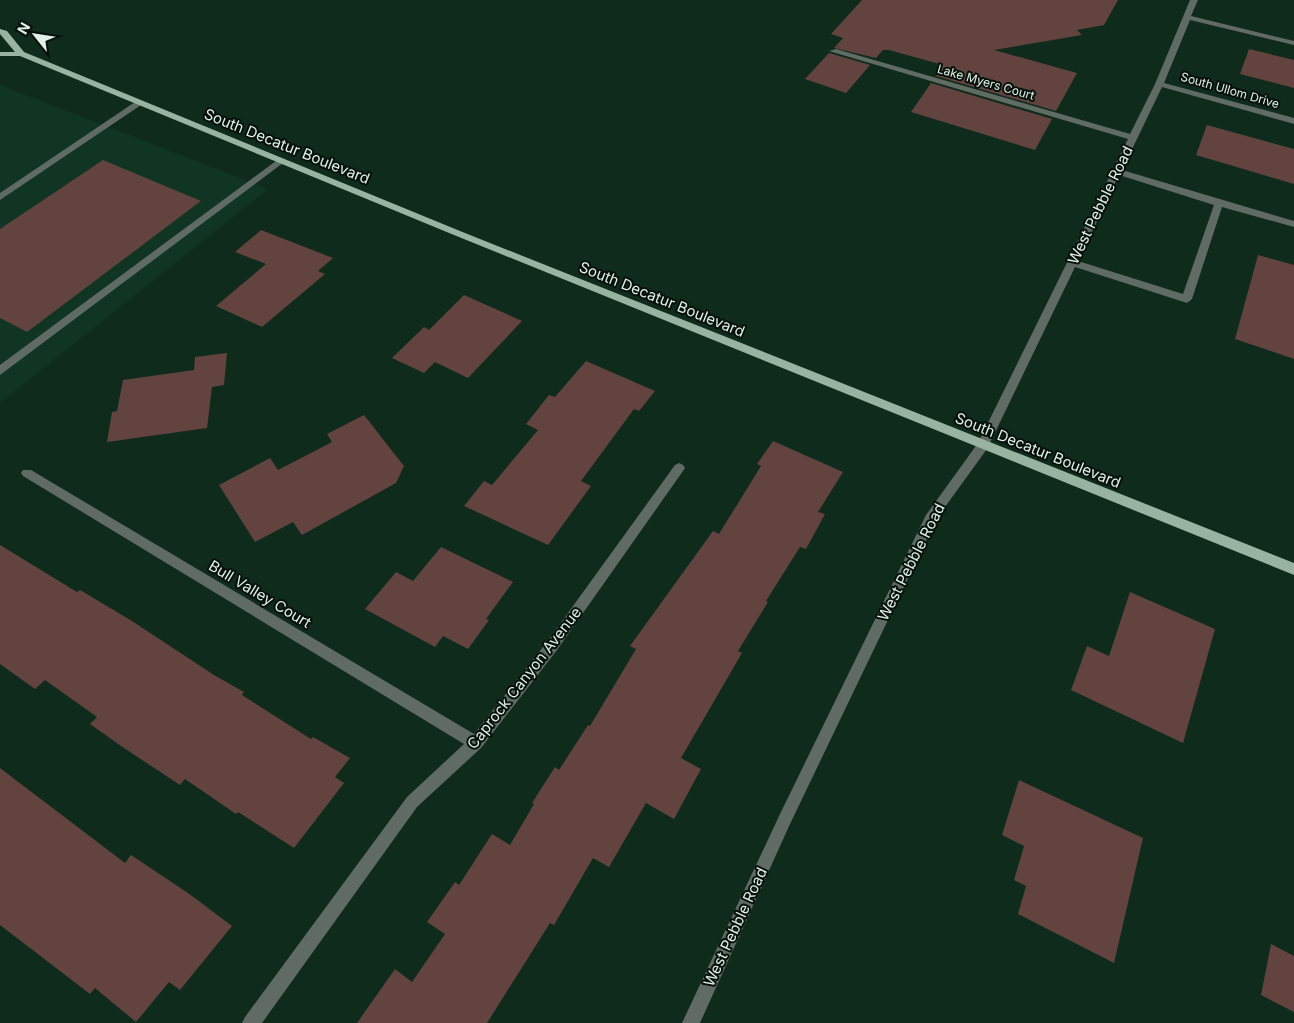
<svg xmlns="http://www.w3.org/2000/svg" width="1294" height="1023" viewBox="0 0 1294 1023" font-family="Inter,sans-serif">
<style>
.built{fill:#103522}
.building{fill:#624340}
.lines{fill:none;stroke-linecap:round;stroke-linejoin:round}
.minor{fill:#5f6b63;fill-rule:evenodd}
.major{fill:#98b3a2;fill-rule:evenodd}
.labels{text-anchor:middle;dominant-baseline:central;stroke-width:4;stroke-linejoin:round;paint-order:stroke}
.far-street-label{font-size:12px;fill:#e1f1e7;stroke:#06110a}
.street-label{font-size:15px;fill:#e1f1e7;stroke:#06110a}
</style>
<rect width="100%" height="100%" fill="#0f2b1c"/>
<polygon class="built" points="0,85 268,189 0,403"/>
<g class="building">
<polygon points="862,0 1118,0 1104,25 1077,30 1082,35 994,50 1077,73 1056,111 936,76 943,65 889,50 883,50 876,58 834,48 843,38 831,34"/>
<polygon points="1249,49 1294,60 1294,88 1240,74"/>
<polygon points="829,53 870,65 846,93 805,79"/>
<polygon points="931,83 1052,119 1035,150 911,112"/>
<polygon points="1207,125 1294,149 1294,184 1196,155"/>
<polygon points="103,160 201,201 27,332 0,318 0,229"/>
<polygon points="261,230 333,258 318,271 325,274 262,327 216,306 266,264 235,252"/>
<polygon points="1258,255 1294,265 1294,359 1235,339"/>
<polygon points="464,295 522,321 468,378 435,362 424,373 392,358 424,327 429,330"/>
<polygon points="227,353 224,385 212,387 207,428 107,442 112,412 117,411 123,380 194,370 195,357"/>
<polygon points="586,361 655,391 639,411 634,409 581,481 591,486 548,545 464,506 484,481 492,485 538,430 526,424 549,395 555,397"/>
<polygon points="364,415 404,466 396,483 302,535 293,522 255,542 219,485 270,458 278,470 332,442 327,434"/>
<polygon points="773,441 843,472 818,512 825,514 806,549 800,547 766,601 768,602 738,651 742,653 681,758 701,769 674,819 646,803 609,867 593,858 554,925 550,923 487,1023 357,1023 395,969 412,982 445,934 427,922 455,882 459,885 492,834 510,845 534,804 532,803 555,767 559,770 588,725 590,726 636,649 630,646 713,531 719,534 761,466 757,464"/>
<polygon points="0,545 77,592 80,590 132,621 214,675 244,692 242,695 311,739 313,737 350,758 335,777 344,783 294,848 238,812 236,814 185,779 180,785 121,746 90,724 97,717 45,680 35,689 0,664"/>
<polygon points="441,547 513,582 486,619 489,620 468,649 443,636 435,647 365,609 396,572 413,581"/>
<polygon points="1130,592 1215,629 1183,743 1071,690 1087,646 1109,656"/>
<polygon points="0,768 125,863 131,855 188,893 232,926 180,990 169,982 136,1022 95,988 90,994 0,925"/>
<polygon points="1019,780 1143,838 1114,963 1018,914 1026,886 1014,880 1024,846 1002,835"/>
<polygon points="1271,944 1294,956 1294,1012 1261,995"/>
</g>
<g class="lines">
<g class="minor">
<path d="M 1190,0 L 1198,0 L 1191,16 L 1294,41 L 1294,45 L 1190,20 L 1164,83 L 1294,118 L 1294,124 L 1162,87 L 1122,170 L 1294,221 L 1294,227 L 1222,207 L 1192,299 L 1187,303 L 1075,267 L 987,449 L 937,518 L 790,824 L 700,1023 L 682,1023 L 780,814 L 926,515 L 978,443 L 1128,139 L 829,51 L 836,49 L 1130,134 L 1155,84 ZM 1119,175 L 1214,205 L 1183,294 L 1078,261 Z"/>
<polygon points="138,100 142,103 141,105 0,200 0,193"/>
<polygon points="280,158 283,159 283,163 0,375 0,365"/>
<polygon points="679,463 683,465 685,468 683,471 557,650 481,748 417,807 262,1023 242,1023 245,1017 407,797 464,744 23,476 21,473 23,470 31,470 474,734 547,642 675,465"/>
</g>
<polygon class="major" points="0,29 7,31 24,52 460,231 1294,563 1294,575 454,235 20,56 0,56 0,52 15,52 0,34"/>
</g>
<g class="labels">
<g class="far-street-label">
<text transform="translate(986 82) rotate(16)">Lake Myers Court</text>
<text transform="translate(1230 90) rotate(16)">South Ullom Drive</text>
</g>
<g class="street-label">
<text transform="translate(287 146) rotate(22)">South Decatur Boulevard</text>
<text transform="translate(1100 205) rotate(-64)">West Pebble Road</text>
<text transform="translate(662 299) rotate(22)">South Decatur Boulevard</text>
<text transform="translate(1038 450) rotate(22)">South Decatur Boulevard</text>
<text transform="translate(911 562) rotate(-63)">West Pebble Road</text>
<text transform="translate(260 594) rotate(31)">Bull Valley Court</text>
<text transform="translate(524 678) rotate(-52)">Caprock Canyon Avenue</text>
<text transform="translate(735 927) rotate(-65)">West Pebble Road</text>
</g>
</g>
<g transform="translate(35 35) rotate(300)" stroke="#06110a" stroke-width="4" paint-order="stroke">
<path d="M0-4L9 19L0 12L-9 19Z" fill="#e1f1e7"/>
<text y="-8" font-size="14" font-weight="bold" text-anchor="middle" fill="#e1f1e7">N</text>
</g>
</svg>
